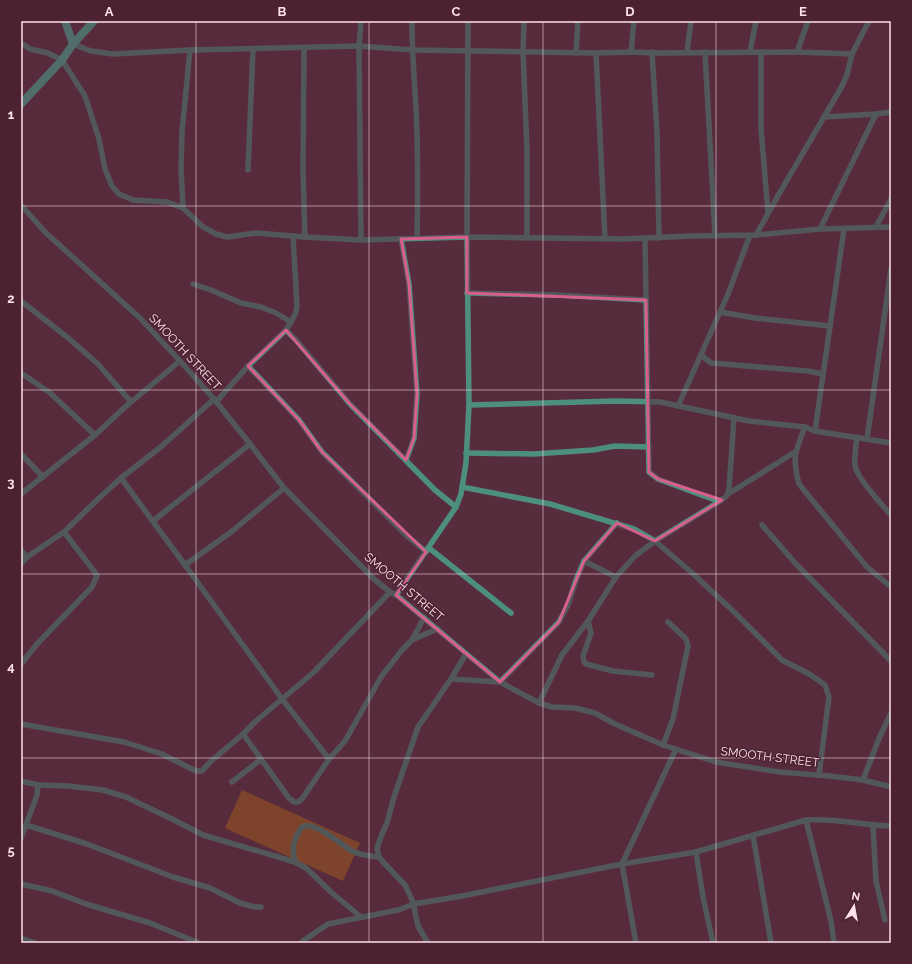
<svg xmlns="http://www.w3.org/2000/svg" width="912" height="964" viewBox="0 0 912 964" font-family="Raleway,sans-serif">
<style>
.forest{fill:#ae5f17}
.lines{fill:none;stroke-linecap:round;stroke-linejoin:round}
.street{stroke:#4d8f7f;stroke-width:5.5}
.secondary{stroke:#4bbda4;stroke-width:8}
.marked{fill:none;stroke:#d75e8d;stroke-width:3;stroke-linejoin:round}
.grid{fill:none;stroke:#fee1eb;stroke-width:1;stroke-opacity:0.55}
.labels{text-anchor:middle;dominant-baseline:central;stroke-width:3;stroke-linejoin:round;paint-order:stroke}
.street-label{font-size:12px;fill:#fee1eb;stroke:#4c2233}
.neatline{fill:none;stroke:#fee1eb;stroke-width:1.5}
.grid-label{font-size:13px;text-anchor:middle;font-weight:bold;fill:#fee1eb}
</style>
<rect width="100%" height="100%" fill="#572c3d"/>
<polygon class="forest" points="242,790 360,843 343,881 225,828"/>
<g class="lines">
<g class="street">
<polyline points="361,21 359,46 361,240"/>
<path d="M 412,21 C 412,50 414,78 416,107 C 418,150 418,194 417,238"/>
<polyline points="524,21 523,52 527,150 527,238"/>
<polyline points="21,43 30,49 48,53 62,60 85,96 99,139 105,169 112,186 119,194 133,200 167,202 183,208 203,227 216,234 227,237 256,233 305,237 361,240 467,237 622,239 693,236 756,235 820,229 891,227"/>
<polyline points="73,44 91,51 113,54 190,50 359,46 412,50 596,53 631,52 658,53 797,52 852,54"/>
<polyline points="304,48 303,171 305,237"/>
<polyline points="631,52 634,21"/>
<polyline points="652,52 657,133 659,238"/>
<polyline points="687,52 691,21"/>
<polyline points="705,52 715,236"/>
<polyline points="750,52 756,21"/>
<polyline points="761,52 761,128 768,213"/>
<polyline points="797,52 808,21"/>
<polyline points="576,53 578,21"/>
<polyline points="596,53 605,239"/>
<polyline points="824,117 876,114 891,112"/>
<polyline points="248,170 253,49"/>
<polyline points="21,205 45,232 140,318 180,361 214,399 250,444 284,488 375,580 390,592 396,595 500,682 539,703 552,707 575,708 595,713 615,724 663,745 716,762 780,772 829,776 863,780 891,787"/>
<polyline points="183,208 181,168 182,132 190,50"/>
<polyline points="876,227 891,199"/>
<polyline points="820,229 876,114"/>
<polyline points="756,235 779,194 841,88 847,75 852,54 869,21"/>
<path d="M 645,238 L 649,472 L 658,479 L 715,500 C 724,500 727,498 729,489 L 734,418"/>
<polyline points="401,239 409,284 417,394 414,438 406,460"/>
<polyline points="193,284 211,290 241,303 261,307 276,313 291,322 286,330"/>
<polyline points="467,293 558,295 646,300"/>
<polyline points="21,301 67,337 98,364 131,402"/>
<polyline points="720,312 755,318 830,326"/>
<polyline points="291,322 296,312 297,305 293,236"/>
<polyline points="701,355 711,363 808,371 823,374"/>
<polyline points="248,366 299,420 322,452 407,536 426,552"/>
<polyline points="21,373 49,392 95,435"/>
<polyline points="216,402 248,366 286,330 296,340 350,404 435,490 456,507"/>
<polyline points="469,405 617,401 660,402 749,421 805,427 815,431 891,443"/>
<polyline points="678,406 728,294 750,235"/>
<path d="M 805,427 C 795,452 792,457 799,484 L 867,567 L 891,587"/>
<polyline points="815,431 844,229"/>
<path d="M 857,437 C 856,447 854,456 855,466 C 857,478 882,505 891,515"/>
<polyline points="867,439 891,269"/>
<polyline points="466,453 534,454 593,450 615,446 649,447"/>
<polyline points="21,454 43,477"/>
<polyline points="121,478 185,565"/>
<polyline points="462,487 550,504 634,529 655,541 691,572 731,609 782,660 811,675 825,685 829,697 819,775"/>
<polyline points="284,488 231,532 185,565 282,699 329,759"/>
<polyline points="21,494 95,435 124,408 180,361"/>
<polyline points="728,494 795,452"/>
<polyline points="153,521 250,444"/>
<polyline points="762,525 796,564 891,661"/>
<polyline points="429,548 511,613"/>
<polyline points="21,550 27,557"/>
<polyline points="584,561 616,577"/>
<polyline points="21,564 27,557 64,532 97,500 121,478 162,446 214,399"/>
<polyline points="396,595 456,507 461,494 466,463 469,405 467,237 468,21"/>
<polyline points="588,621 591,633 583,656 584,662 586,664 613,671 652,675"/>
<polyline points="412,640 424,618"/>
<polyline points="21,664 37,644 92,587 97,576 94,571 64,532"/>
<polyline points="451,679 500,682 559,622 568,605 576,580 584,561 617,523"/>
<polyline points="539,703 562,655 588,621 616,577 635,556 655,541 722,500"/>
<polyline points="21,724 124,742 162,754 196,771 202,771 210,762 243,734 256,721 314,672 390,592"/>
<polyline points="243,734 289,798 294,802 298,802 302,799 329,759 345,741 381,677 402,650 412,640 437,629"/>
<polyline points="663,745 673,719 688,646 686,639 668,622"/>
<polyline points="863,780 880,736 891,713"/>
<polyline points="21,781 38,785 37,795 21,838"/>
<polyline points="232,782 260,760"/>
<polyline points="38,785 68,786 103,790 126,797 174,820 203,835 295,862 306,868 331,892 361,917"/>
<polyline points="806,820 831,921 834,943"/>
<polyline points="26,825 87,844 173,877 210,888 240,903 255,907 261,907"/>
<polyline points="873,826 876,881 885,920"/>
<polyline points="753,835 771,943"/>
<polyline points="696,852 703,897 713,943"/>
<path d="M 295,862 C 293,850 292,846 297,835 C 299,832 300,829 302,827 C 314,820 341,845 352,851 C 360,855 369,856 379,857"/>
<polyline points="21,884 52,891 86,904 150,923 199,943"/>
<polyline points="21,938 35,943"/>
<path d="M 302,943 L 303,941 L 328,924 L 398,910 L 414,904 L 462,896 L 622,864 L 696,852 L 806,820 C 834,818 863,825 891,826"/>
<polyline points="428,943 418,926 415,913 414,904 405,885 383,862 379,857 377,848 382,834 387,823 394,797 418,727 451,679 466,654"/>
<polyline points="636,943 622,864 676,749"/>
</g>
<g class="secondary">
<polyline points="65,21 73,44"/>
<polyline points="21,104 62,60 73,44 94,21"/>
</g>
</g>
<path d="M0 0H912V964H0ZM 467,237 L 467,293 L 646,300 L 649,472 L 658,479 L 722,500 L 655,541 L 617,523 L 584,561 L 559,622 L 500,682 L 396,595 L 426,552 L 322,452 L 299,420 L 248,366 L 286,330 L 350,404 L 406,460 L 414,438 L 417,394 L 409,284 L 401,239 Z" fill="#572c3d" fill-opacity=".55" fill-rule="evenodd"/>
<path class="marked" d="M 467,237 L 467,293 L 646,300 L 649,472 L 658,479 L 722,500 L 655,541 L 617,523 L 584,561 L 559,622 L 500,682 L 396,595 L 426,552 L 322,452 L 299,420 L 248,366 L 286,330 L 350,404 L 406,460 L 414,438 L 417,394 L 409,284 L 401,239 Z"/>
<path class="grid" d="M 196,21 L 196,943M 369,21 L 369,943M 543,21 L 543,943M 716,21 L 716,943M 21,206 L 891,206M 21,390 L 891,390M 21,574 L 891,574M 21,758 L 891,758"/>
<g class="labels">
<g class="street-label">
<text transform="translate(185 352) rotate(47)">SMOOTH STREET</text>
<text transform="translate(404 587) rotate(40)">SMOOTH STREET</text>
<text transform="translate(770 757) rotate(7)">SMOOTH STREET</text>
</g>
</g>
<rect width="912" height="964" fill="none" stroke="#4c2233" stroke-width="44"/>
<g transform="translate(854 906) rotate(11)" stroke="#4c2233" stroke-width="3" paint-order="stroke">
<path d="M0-3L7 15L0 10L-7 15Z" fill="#fee1eb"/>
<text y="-6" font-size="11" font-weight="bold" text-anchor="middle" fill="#fee1eb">N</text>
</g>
<rect x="22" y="22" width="868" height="920" class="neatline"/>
<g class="grid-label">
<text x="109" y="16">A</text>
<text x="282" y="16">B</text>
<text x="456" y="16">C</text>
<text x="630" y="16">D</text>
<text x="803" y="16">E</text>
<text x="11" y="119">1</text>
<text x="11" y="303">2</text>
<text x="11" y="487">3</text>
<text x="11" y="671">4</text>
<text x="11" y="855">5</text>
</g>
</svg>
